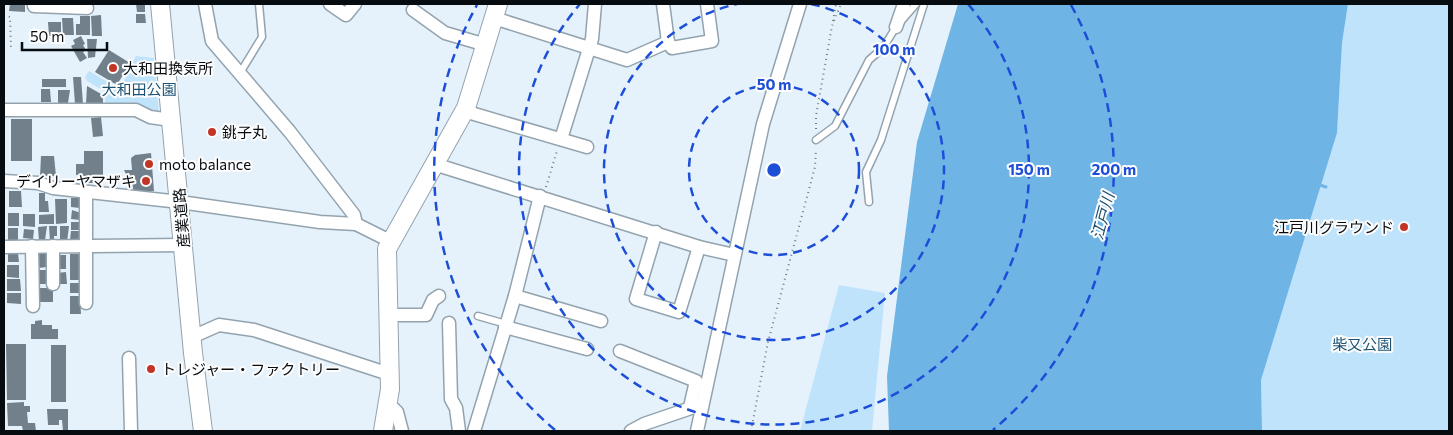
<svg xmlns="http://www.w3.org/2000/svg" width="1453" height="435" viewBox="0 0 1453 435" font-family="Commissioner,'Noto Sans JP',sans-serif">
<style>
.green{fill:#c0e3fc}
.water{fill:#6eb4e5}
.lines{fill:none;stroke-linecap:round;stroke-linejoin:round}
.stream{stroke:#6eb4e5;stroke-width:3}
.building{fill:#71808b}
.lane-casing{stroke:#93a3ae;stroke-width:9}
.street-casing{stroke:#93a3ae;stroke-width:15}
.secondary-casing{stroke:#93a3ae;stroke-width:20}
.path{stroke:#707980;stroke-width:2;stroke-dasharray:1 4;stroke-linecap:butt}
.lane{stroke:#fff;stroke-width:6}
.street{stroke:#fff;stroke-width:12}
.secondary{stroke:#fff;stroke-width:18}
.ring{fill:none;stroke:#1d4ed8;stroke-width:2.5;stroke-dasharray:9 6}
.poi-dot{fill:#c23526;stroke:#fdfdfd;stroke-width:2}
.labels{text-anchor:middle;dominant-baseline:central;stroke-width:4;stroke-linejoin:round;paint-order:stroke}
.poi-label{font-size:15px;fill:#070c10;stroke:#fdfdfd;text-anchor:start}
.park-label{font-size:15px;fill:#1f5374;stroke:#fdfdfd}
.street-label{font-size:15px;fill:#070c10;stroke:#fdfdfd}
.water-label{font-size:16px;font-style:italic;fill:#1b5071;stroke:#fdfdfd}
.centre{fill:#1d4ed8;stroke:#fdfdfd;stroke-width:2.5}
.ring-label{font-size:15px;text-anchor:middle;font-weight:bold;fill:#1d4ed8;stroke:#fdfdfd;stroke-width:4;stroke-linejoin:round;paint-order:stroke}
</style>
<rect width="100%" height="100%" fill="#e5f2fc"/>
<g class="green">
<polygon points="1348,4 1449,4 1449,431 1262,431 1261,380 1337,133 1342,43"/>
<polygon points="136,56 154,58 159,114 106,107 104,91 87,81 85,77 89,71 120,89"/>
<polygon points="839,285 885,293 872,431 800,431"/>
</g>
<polygon class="water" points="958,4 1348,4 1342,43 1337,133 1261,380 1262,431 889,431 887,376 917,142"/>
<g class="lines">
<polyline class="stream" points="1317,184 1326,187"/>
</g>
<g class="building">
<polygon points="10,4 25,4 25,12 9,11"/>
<polygon points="136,4 145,4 145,12 137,12"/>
<polygon points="136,14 145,14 146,23 136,23"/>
<polygon points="101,15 102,36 92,36 91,16"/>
<polygon points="80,16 90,16 90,35 76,35 76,24 80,24"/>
<polygon points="62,18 73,18 74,35 63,35"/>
<polygon points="48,22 61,22 61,35 49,36"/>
<polygon points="81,36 85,44 83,45 86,50 83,52 87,58 80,62 71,46 75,44 73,40"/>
<polygon points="87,39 97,39 95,57 88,58"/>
<polygon points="109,50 130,63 117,85 95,72"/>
<polygon points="73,77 81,77 83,104 75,104"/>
<rect x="42" y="79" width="24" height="8"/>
<polygon points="87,86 103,95 103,104 86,103"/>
<polygon points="41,89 50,89 51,102 41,102"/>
<polygon points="58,90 70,90 68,103 58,103"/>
<polygon points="101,117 103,136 93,137 91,118"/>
<rect x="11" y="119" width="21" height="42"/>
<polygon points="84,151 103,151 103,183 82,183 82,175 76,175 76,164 84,164"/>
<polygon points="151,153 154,191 137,193 133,189 132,178 128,179 124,170 132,170 131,158 135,155"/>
<polygon points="41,156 54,156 56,176 40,176"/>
<polygon points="9,191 21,191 22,207 9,207"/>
<polygon points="39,193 45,193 45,201 48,201 49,212 39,212"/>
<polygon points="71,198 81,198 80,208 71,207"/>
<polygon points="55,199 67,199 67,223 56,224"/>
<polygon points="72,210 81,213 80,220 71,219"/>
<rect x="8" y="213" width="11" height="13"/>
<polygon points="23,214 35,214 35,227 23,226"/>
<polygon points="54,214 54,224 39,224 39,215"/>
<polygon points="71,222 81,222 80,230 71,230"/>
<polygon points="47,226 45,240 39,242 38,227"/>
<polygon points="49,226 57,226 57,236 54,236 54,242 50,242"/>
<polygon points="60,226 69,226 67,242 60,243"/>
<rect x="8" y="228" width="10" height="12"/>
<polygon points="24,229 34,230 33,239 23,238"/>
<polygon points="71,231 81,231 81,240 70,240"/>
<polygon points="8,253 18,253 19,262 8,262"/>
<polygon points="37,253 46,253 47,267 38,268"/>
<rect x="70" y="254" width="10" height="26"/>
<rect x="57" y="255" width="9" height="14"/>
<polygon points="7,265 19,265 19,278 7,277"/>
<polygon points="36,270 46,270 46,284 37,284"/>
<polygon points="66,272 67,284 58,284 57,273"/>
<polygon points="7,279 20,279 21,291 7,291"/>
<rect x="70" y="283" width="10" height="10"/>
<rect x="39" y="288" width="14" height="14"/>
<polygon points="7,293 21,293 21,304 7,303"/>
<polygon points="70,296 80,296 81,314 70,314"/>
<polygon points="42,320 42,325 52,325 52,329 58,329 58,339 31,339 31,324 35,324 35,321"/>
<polygon points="6,344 26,344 26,400 7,400"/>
<rect x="51" y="345" width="15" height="57"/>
<polygon points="24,402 24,406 30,406 30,412 27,412 28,423 35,423 36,431 23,431 22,426 8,426 7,403"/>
<polygon points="47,409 68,409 68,431 63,431 62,420 59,420 59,425 48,425"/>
</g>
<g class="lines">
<defs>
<g id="lane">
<polyline points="240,73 262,37 259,4"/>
<polyline points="816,140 835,126 869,60 883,48 896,27 916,4"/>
<polyline points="869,202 866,172 881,140 924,4"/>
<polyline points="478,316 506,324"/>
</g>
<g id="street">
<polyline points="34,4 34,6 87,8"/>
<polyline points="205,4 212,41 290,132 354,215 356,224"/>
<polyline points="330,4 346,15 355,4"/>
<polyline points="663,4 668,42 672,48 712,41 707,4"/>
<polyline points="413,10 445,33 486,45"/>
<polyline points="494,18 627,60 668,42"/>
<polyline points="896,27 904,4"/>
<polyline points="4,110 136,110 150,117 171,120"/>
<polyline points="464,111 587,147"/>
<polyline points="561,139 592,39 595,4"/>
<polyline points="434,164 699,247 730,254"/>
<polyline points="4,181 38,183 53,188 180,202 320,222 356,224 390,241"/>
<polyline points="656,232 636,299 679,312 699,247"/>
<polyline points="32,246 33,306"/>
<polyline points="4,247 183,245"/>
<polyline points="53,284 53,246"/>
<polyline points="515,296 601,321"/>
<polyline points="86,303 86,192"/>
<polyline points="387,315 426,315 433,300 439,296"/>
<polyline points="449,323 451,399 456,408 459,431"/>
<polyline points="505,327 587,349"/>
<polyline points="192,337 219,325 254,330 389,374"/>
<polyline points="620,351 696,381 690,407"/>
<polyline points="129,358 131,431"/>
<polyline points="388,403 397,412 402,431"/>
<polyline points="474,431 515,296 540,196"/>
<polyline points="631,431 644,424 697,406"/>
<polyline points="697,431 763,124 800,4"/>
</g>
<g id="secondary">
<polyline points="160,4 193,353 203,431"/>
<polyline points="383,431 390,389 387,249 466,108 498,4"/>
</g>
</defs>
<use href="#lane" class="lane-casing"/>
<use href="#street" class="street-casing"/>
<use href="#secondary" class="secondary-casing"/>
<g class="path">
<polyline points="4,15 10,17 11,49"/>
<polyline points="833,21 836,4"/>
<polyline points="816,129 816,116 832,26 841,4"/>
<polyline points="546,187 557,151"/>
<polyline points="751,431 768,342 815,167 816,149"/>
</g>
<use href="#lane" class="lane"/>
<use href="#street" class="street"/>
<use href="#secondary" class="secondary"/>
</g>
<g class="ring">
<circle cx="774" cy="170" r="85"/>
<path d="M811 4A170 170 0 1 1 737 4"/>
<path d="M968 4A255 255 0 1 1 580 4"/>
<path d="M555 430A340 340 0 0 1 477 5M1071 5A340 340 0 0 1 993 430"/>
</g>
<g class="poi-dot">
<circle cx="113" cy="68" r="5"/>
<circle cx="212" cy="132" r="5"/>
<circle cx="149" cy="164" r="5"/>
<circle cx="146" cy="181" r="5"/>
<circle cx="1404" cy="227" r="5"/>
<circle cx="151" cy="369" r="5"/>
</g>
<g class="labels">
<g class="poi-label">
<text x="123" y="68">大和田換気所</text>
<text x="222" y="132">銚子丸</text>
<text x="159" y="164">moto balance</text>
<text x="136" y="181" text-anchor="end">デイリーヤマザキ</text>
<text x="1394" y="227" text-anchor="end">江戸川グラウンド</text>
<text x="161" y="369">トレジャー・ファクトリー</text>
</g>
<g class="park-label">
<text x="139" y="89">大和田公園</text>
<text x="1362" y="344">柴又公園</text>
</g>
<g class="street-label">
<text transform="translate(181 218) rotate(-95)">産業道路</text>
</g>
<g class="water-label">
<text transform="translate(1102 216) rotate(-75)">江戸川</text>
</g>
</g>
<circle cx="774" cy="170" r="8" class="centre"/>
<g class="ring-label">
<text x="894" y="55">100 m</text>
<text x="774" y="90">50 m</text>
<text x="1029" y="175">150 m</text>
<text x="1114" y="175">200 m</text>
</g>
<rect width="1453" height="435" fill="none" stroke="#070c10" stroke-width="10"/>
<path d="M22 42v8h85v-8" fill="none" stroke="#070c10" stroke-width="2.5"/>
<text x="30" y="42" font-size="15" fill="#070c10" stroke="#fdfdfd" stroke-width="4" paint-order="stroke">50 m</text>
</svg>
